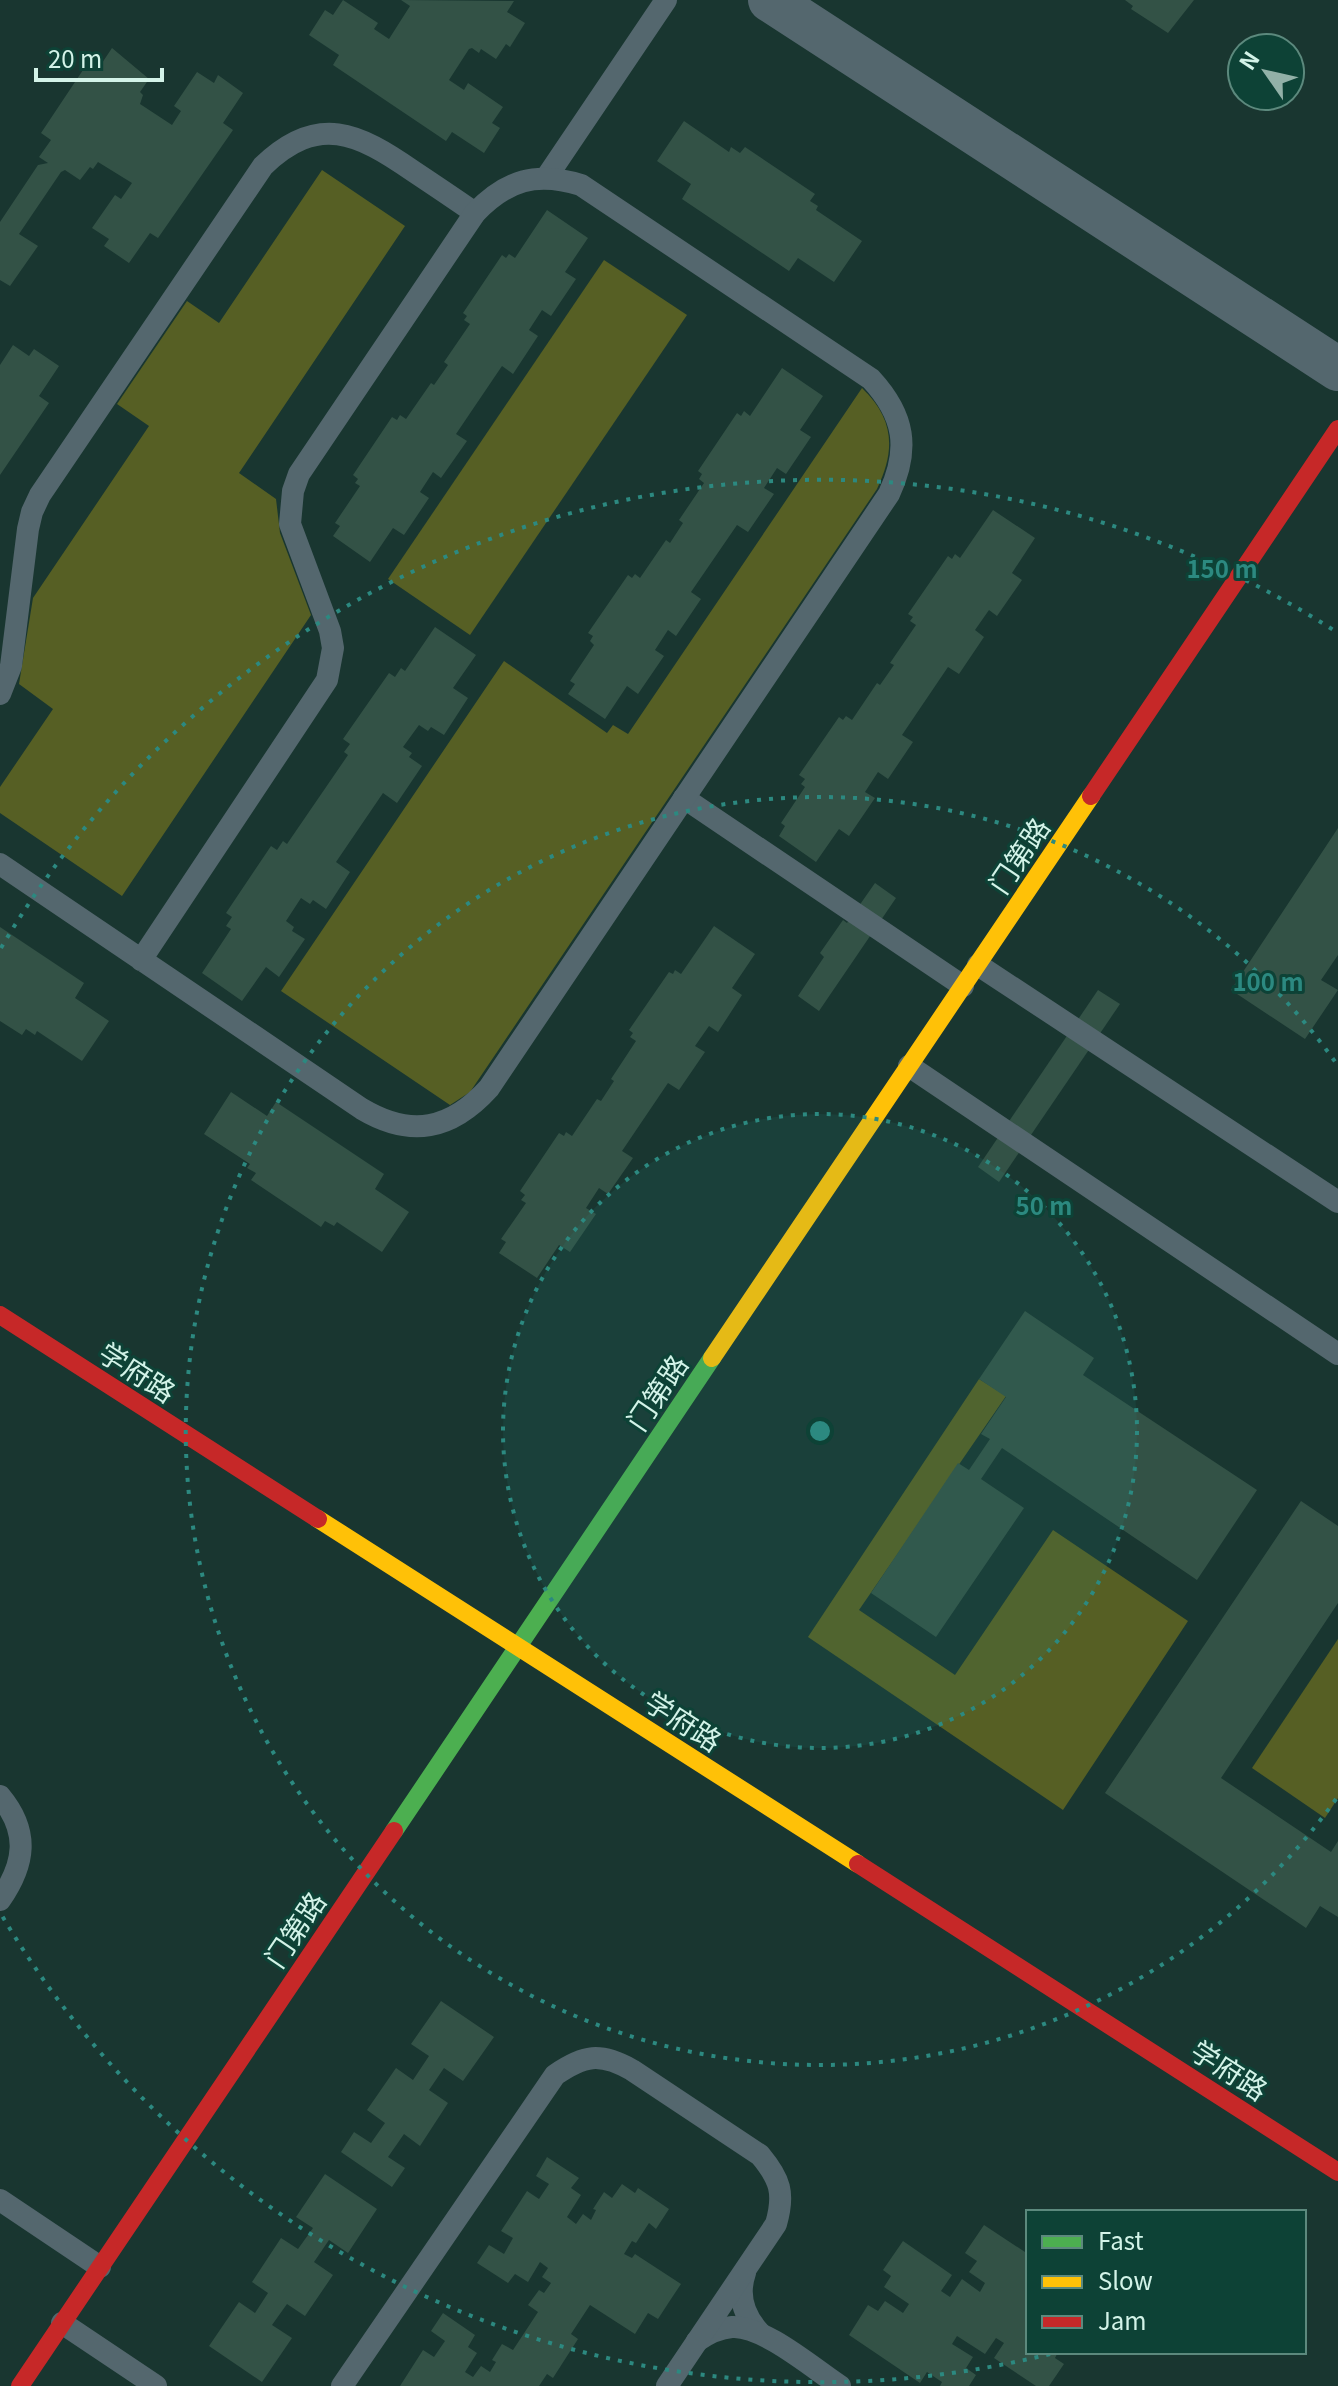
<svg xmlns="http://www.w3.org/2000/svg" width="1338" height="2386" viewBox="0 0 1338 2386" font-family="Georgia,'Noto Sans SC',serif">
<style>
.green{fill:#565f24}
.building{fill:#335246}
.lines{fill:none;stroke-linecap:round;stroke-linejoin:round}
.lane{stroke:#54676e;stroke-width:22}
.street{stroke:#54676e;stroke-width:44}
.fast{stroke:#4caf50;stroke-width:18}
.slow{stroke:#ffc107;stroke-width:18}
.jam{stroke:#c62828;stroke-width:18}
.ring{fill:none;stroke:#2c8980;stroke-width:4;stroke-dasharray:4 8}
.labels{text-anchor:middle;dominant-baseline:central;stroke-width:6;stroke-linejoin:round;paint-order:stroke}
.street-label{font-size:28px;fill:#d3f3e8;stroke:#0d4236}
.centre{fill:#2c8980;stroke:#0d4236;stroke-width:4}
.ring-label{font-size:24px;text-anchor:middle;font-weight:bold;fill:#2c8980;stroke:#0d4236;stroke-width:6;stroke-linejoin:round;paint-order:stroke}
</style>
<rect width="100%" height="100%" fill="#193630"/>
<g class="green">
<polygon points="322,170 405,226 239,473 276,499 280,533 311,615 122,896 0,813 0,787 53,709 19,684 33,598 149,426 117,404 187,301 219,323"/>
<polygon points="604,260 687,315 470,635 388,579"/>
<path d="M 862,388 C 894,419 896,449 877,489 L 470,1092 L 450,1105 L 281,991 L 504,661 L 607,733 L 613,725 L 628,734 Z"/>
<polygon points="979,1379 1006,1396 859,1610 955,1675 1053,1530 1188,1621 1063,1810 808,1637"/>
<polygon points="1338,1639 1338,1798 1325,1818 1252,1768"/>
</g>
<g class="building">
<polygon points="343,0 378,23 374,29 389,39 410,6 401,0 514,1 507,12 525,23 510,47 506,44 496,59 481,49 479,53 472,48 469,49 449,80 464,90 468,83 503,107 492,123 500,128 484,153 452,132 446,141 333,65 339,55 309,35 325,10 333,15"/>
<polygon points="1125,0 1194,0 1168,33 1131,9 1133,6"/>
<polygon points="112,48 149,79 140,92 143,95 140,104 172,125 181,111 174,106 197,72 214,83 218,75 243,93 223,123 233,130 158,238 150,233 129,263 104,246 109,239 92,228 115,195 121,199 132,183 98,162 93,169 90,167 80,180 65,170 61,172 19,234 38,246 10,286 0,280 0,222 38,165 48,163 39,157 51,140 41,133 91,58 100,66"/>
<polygon points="684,121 729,152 731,147 740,153 745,147 815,194 810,201 818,206 816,210 862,241 834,282 798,258 789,271 682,199 691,184 657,161"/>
<polygon points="547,210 588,238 565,272 576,279 551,316 542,310 529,330 538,336 513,374 502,366 456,434 467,441 441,478 433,472 420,492 429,498 404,535 393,528 370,562 333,536 340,526 335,523 360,486 355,483 358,479 353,475 392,417 397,420 400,415 406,419 431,383 434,385 448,365 444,362 470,324 464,320 467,316 463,313 502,255 506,258 509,254 515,258"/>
<polygon points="13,345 29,356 34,349 59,366 39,396 49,403 0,475 0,365"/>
<polygon points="782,368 823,396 800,430 811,437 786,474 777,468 764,488 774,494 748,532 737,525 691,592 701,599 676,636 668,630 655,650 664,656 638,694 627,686 605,719 568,694 575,684 570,681 594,645 590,641 593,636 588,633 628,575 632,578 635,574 640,578 666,540 670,543 683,523 679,520 704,483 699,479 702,474 698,471 737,413 741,416 744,411 750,416"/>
<polygon points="993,510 1035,538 1012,573 1022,580 997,616 989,610 975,630 984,637 959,674 948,667 902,735 913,742 888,779 878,772 865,792 875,798 849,836 839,829 816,862 779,836 785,826 781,823 805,787 801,784 805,779 799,775 839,717 843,720 846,716 852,720 877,683 880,685 894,665 890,663 916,625 910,621 913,617 908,614 948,556 952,559 955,554 960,558"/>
<polygon points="435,627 476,655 453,688 468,698 444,735 431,727 428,731 419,725 403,747 412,753 409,757 422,766 397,803 383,793 336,862 350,872 326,909 313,900 310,904 301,898 286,921 294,927 292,931 305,939 279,977 266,967 242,1001 202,973 231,929 226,926 232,917 226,913 271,846 277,850 283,841 287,844 348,755 344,752 350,744 343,739 389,673 395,677 401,668 405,671"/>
<polygon points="1338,828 1338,955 1321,980 1338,990 1305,1039 1231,990"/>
<polygon points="875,883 896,898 819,1011 798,996 824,957 820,953 843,920 847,923"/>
<polygon points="714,926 755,954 732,988 742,995 718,1032 709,1026 695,1046 705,1052 679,1090 668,1083 622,1151 633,1158 608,1194 599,1188 586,1208 596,1214 570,1252 559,1245 537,1278 499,1253 506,1242 501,1239 526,1203 521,1200 525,1195 520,1191 559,1133 564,1136 566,1132 572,1136 597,1099 601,1101 614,1081 611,1079 636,1041 630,1037 633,1033 629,1030 669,972 673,974 675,970 681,974"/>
<polygon points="0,927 84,983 75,998 109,1021 82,1061 37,1031 35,1035 26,1029 22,1035 0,1021"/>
<polygon points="1098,990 1120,1004 999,1182 978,1167"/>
<polygon points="231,1092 267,1116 276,1102 384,1174 375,1189 409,1212 382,1252 337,1222 334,1226 325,1221 321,1227 251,1180 256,1173 247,1168 250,1164 204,1134"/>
<polygon points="1025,1311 1094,1358 1083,1375 1257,1490 1197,1580 1002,1448 981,1479 1024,1508 936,1637 871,1593 958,1463 969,1470 990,1439 981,1434 1006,1397 979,1379"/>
<polygon points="1301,1501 1338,1526 1338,1603 1221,1778 1331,1852 1338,1841 1338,1917 1320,1906 1306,1928 1105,1793"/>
<polygon points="441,2001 494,2037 463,2081 444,2068 429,2090 448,2103 420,2146 404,2134 388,2157 405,2168 392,2187 341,2152 354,2132 371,2143 385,2123 367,2110 396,2068 413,2080 429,2056 411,2044"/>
<polygon points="547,2157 579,2178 571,2188 581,2195 567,2217 576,2224 583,2214 591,2220 596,2210 593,2209 604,2192 612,2198 622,2184 635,2193 638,2188 669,2209 656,2229 649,2223 636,2243 632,2241 624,2254 632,2258 635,2254 681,2284 669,2302 658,2319 648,2313 635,2334 590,2305 571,2334 578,2339 553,2378 547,2374 539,2386 400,2386 423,2350 434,2357 445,2341 431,2331 443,2313 475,2335 468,2347 477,2353 465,2372 473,2377 481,2366 490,2372 496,2362 492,2360 502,2344 513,2350 538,2312 528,2305 539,2290 544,2293 551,2283 542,2277 548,2268 540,2262 528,2282 515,2274 508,2283 477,2263 489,2245 504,2254 513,2238 501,2231 527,2191 539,2199 549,2184 536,2176"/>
<polygon points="325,2174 377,2209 348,2253 329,2240 314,2262 333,2275 305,2316 287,2304 272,2325 292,2338 262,2382 209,2346 239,2302 255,2313 268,2293 252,2282 281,2238 298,2249 313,2228 296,2217"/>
<polygon points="984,2225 1028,2254 1028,2352 1058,2352 1055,2358 1064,2364 1049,2386 1036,2386 994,2358 1004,2343 996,2338 985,2354 957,2336 952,2344 973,2357 966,2368 976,2375 969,2386 940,2386 942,2382 927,2372 920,2383 849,2335 868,2305 878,2311 885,2301 903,2313 909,2304 884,2287 891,2276 883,2270 903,2241 952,2275 941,2291 950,2297 962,2279 980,2292 985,2283 969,2272 977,2261 965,2253"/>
</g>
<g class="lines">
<g class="lane">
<polyline points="546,178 666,0"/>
<path d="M 0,694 L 11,666 L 28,529 L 32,512 L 40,495 L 263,166 C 318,113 358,133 413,171 C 434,185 455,199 475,213"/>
<polyline points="684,798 963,986"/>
<path d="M 0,864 L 362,1109 C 411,1138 451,1130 489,1088 L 889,494 C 910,449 905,416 871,379 L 581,185 C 536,171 507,180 475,213 L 299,474 L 293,491 L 290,524 L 330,631 L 333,648 L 327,680 L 141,960"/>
<polyline points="978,965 1338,1202"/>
<polyline points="909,1066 1338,1354"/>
<path d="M 0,1796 C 30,1832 25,1864 0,1900"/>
<polyline points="0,2200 100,2267"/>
<path d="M 745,2273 C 737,2296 744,2316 760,2333"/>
<polyline points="62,2323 156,2386"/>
<path d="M 697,2341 C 707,2334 719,2328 732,2327 C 763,2325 814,2369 840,2386"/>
<path d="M 342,2386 L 555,2075 C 584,2055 600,2052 632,2070 L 760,2155 C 780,2179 785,2193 776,2224 L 667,2386"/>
</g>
<polyline class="street" points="770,0 1338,369"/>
<polyline class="fast" points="394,1831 712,1358"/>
<g class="slow">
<polyline points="712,1358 1091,796"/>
<polyline points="318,1519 858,1864"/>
</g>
<g class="jam">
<polyline points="1091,796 1338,429"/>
<polyline points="0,1315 318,1519"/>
<polyline points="858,1864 1338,2172"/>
<polyline points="20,2386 394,1831"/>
</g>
</g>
<circle cx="820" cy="1431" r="317" fill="#2c8980" fill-opacity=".12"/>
<g class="ring">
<circle cx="820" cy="1431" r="317"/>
<path d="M1336 1799A634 634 0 1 1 1336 1063"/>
<path d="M1050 2354A951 951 0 0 1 1 1914M1 948A951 951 0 0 1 1338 633"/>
</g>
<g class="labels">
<g class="street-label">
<text transform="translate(1018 855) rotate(-56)">门第路</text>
<text transform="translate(138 1371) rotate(33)">学府路</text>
<text transform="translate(656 1392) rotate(-56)">门第路</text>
<text transform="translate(684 1720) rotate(33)">学府路</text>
<text transform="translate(294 1929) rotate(-56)">门第路</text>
<text transform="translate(1230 2069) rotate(33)">学府路</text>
</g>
</g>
<circle cx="820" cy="1431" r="12" class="centre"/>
<g class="ring-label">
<text x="1222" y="578">150 m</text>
<text x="1268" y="991">100 m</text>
<text x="1044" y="1215">50 m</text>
</g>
<rect x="1026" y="2210" width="280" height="144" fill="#0d4236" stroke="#5c897d" stroke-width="2"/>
<rect x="1042" y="2236" width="40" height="12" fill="#4caf50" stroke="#5c897d" stroke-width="2"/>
<text x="1098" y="2250" font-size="24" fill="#d3f3e8">Fast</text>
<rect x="1042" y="2276" width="40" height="12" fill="#ffc107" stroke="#5c897d" stroke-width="2"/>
<text x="1098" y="2290" font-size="24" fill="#d3f3e8">Slow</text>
<rect x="1042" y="2316" width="40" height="12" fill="#c62828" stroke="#5c897d" stroke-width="2"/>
<text x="1098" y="2330" font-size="24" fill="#d3f3e8">Jam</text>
<g transform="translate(1266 72) rotate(304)"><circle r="38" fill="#0d4236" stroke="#5c897d" stroke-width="2"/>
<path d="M0-6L14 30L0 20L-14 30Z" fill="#92b1a8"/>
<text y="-12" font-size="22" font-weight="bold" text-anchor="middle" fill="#d3f3e8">N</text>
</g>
<path d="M36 68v12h126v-12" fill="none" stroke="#d3f3e8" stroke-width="4"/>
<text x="48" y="68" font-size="24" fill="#d3f3e8" stroke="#0d4236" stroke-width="6" paint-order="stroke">20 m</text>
</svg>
